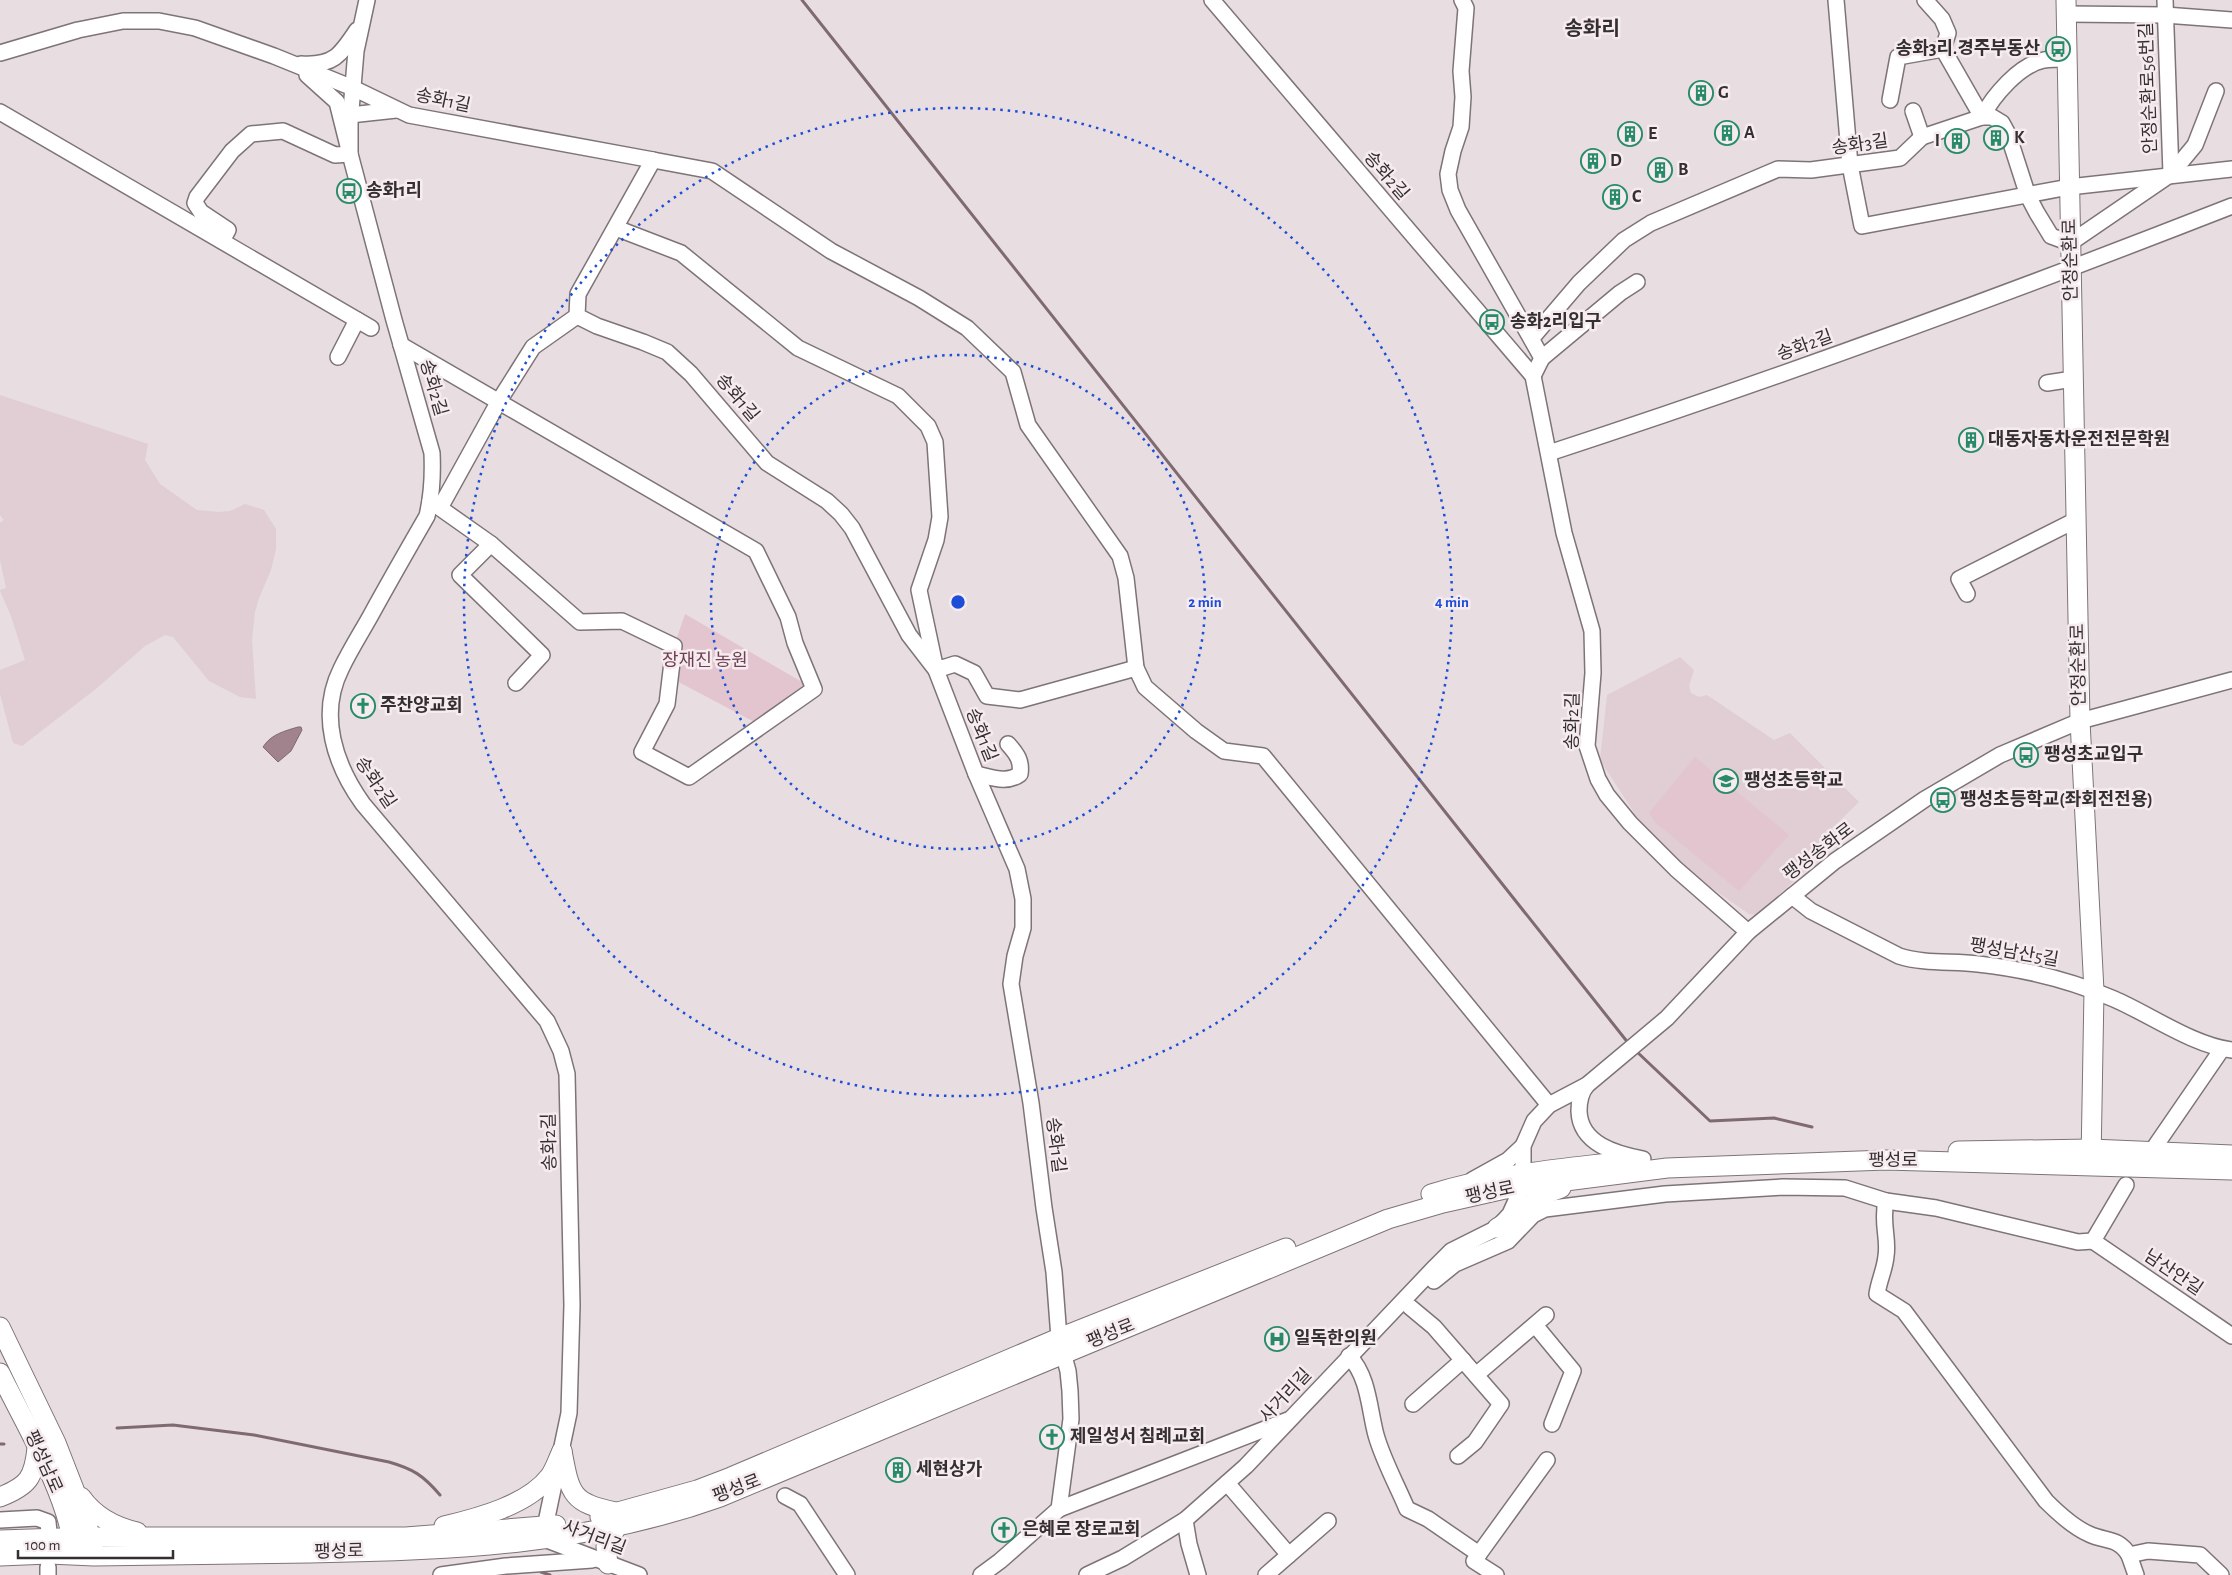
<svg xmlns="http://www.w3.org/2000/svg" width="2232" height="1575" viewBox="0 0 2232 1575" font-family="'Alegreya Sans','Noto Sans KR',sans-serif">
<style>
.built{fill:#e0ced4}
.green{fill:#e3c5cf}
.water{fill:#a1838e;stroke:#806a72}
.lines{fill:none;stroke-linecap:round;stroke-linejoin:round}
.stream{stroke:#806a72;stroke-width:3}
.minor-casing{stroke:#7e7477;stroke-width:18}
.major-casing{stroke:#7e7477;stroke-width:21}
.minor{stroke:#fff;stroke-width:15}
.major{stroke:#fff;stroke-width:19}
.ring{fill:none;stroke:#1d4ed8;stroke-width:2.5;stroke-dasharray:2.5 5}
.labels{text-anchor:middle;dominant-baseline:central;stroke-width:5;stroke-linejoin:round;paint-order:stroke}
.poi-label{font-size:18px;font-weight:bold;fill:#343031;stroke:#f6ebee;text-anchor:start}
.street-label{font-size:18px;fill:#343031;stroke:#f6ebee}
.park-label{font-size:18px;fill:#6e3f52;stroke:#f6ebee}
.quarter-label{font-size:20px;font-weight:bold;fill:#343031;stroke:#f6ebee}
.centre{fill:#1d4ed8;stroke:#f6ebee;stroke-width:2.5}
.ring-label{font-size:15px;text-anchor:middle;font-weight:bold;fill:#1d4ed8;stroke:#f6ebee;stroke-width:5;stroke-linejoin:round;paint-order:stroke}
</style>
<rect width="100%" height="100%" fill="#e8dde1"/>
<g class="built">
<polygon points="0,395 148,444 145,460 160,484 197,510 219,512 230,511 245,504 264,510 276,529 276,549 271,570 259,598 255,612 252,640 256,699 240,697 209,681 173,637 165,635 145,646 97,688 22,746 13,743 0,694 0,670 25,660 11,616 0,591 0,590 6,588 0,560 0,523 4,520 0,515"/>
<polygon points="1680,657 1694,670 1689,686 1691,693 1699,697 1707,695 1774,740 1790,733 1859,802 1822,838 1824,852 1758,915 1749,914 1703,882 1642,825 1600,760 1607,695"/>
</g>
<g class="green">
<polygon points="685,614 814,689 760,725 671,678 674,646"/>
<polygon points="1695,757 1789,835 1739,891 1656,823 1649,813"/>
</g>
<path class="water" d="M 298,727 L 301,727 L 302,730 L 291,751 L 278,762 L 263,747 C 271,734 285,731 298,727 Z"/>
<g class="lines">
<g class="stream">
<polyline points="802,0 1629,1044"/>
<polyline points="1635,1050 1710,1121 1774,1118 1812,1127"/>
<path d="M 117,1428 L 173,1425 L 254,1435 L 389,1462 C 413,1469 423,1475 440,1495"/>
<polyline points="0,1444 4,1444"/>
<polyline points="541,1572 550,1575"/>
</g>
<defs>
<g id="minor">
<path d="M 367,0 L 356,51 L 350,122 L 350,154 L 394,320 L 432,453 C 433,475 432,495 427,516 C 408,549 389,582 371,615 C 361,633 350,650 341,669 C 318,715 335,765 363,804 L 547,1021 L 561,1051 L 567,1074 L 572,1305 L 569,1413 L 545,1527 L 547,1540 L 639,1575"/>
<polyline points="1212,0 1533,376 1564,533 1592,631 1593,673 1587,746 1598,779 1607,795 1630,823 1676,869 1748,932"/>
<polyline points="1462,0 1466,8 1461,71 1463,97 1461,127 1453,151 1448,174 1450,190 1458,210 1542,358 1533,376"/>
<polyline points="1836,0 1850,165 1862,226 2069,187 2232,169"/>
<polyline points="1925,0 1942,19 1948,33 1943,49 1982,117 1992,117 2002,123 2008,134 2028,196 2037,213 2051,236 2070,243 2171,174 2195,145 2216,91"/>
<polyline points="2165,0 2171,174"/>
<polyline points="2066,14 2165,15 2232,20"/>
<polyline points="0,53 78,30 123,21 159,21 195,28 274,56 353,88 409,115 653,160 578,294 577,316 597,326 643,342 667,352 691,374 767,463 827,501 841,514 852,528 909,635 936,670 976,774 1017,869 1023,899 1023,928 1015,956 1011,984 1031,1103 1044,1208 1054,1272 1059,1338 1068,1371 1070,1391 1071,1419 1059,1509 1000,1561 981,1575"/>
<path d="M 301,64 C 333,66 340,56 357,30"/>
<polyline points="1890,100 1898,57 1943,49"/>
<polyline points="1913,111 1922,137"/>
<polyline points="0,112 371,328"/>
<polyline points="350,115 396,110"/>
<polyline points="653,160 712,171 831,251 919,298 967,328 1013,372 1028,425 1120,556 1126,578 1136,668 1145,687 1196,731 1224,751 1263,756 1549,1105"/>
<polyline points="616,228 681,253 798,348 898,396 928,426 935,442 940,517 936,540 919,590 936,670 955,664 974,673 987,696 1020,700 1136,668"/>
<polyline points="222,241 228,230 201,212 195,203 197,197 232,151 251,134 283,131 335,155 350,154 337,102 307,75"/>
<path d="M 1532,338 L 1579,283 L 1624,240 L 1651,223 L 1778,169 L 1811,170 L 1900,158 L 1922,137 L 1982,117 C 1993,96 2019,65 2044,60 C 2051,59 2060,59 2067,59"/>
<polyline points="401,345 756,551 788,617 795,643 814,689 689,777 642,752 667,704 674,646 622,621 580,622 491,544 430,501"/>
<polyline points="338,357 357,320"/>
<polyline points="1542,358 1620,293 1637,282"/>
<polyline points="2047,383 2073,379"/>
<path d="M 1549,453 C 1779,378 2007,294 2232,206"/>
<polyline points="441,506 499,401 533,347 577,316"/>
<polyline points="491,544 460,575 542,655 516,683"/>
<polyline points="1967,594 1959,579 2076,520"/>
<path d="M 976,774 C 991,777 1007,784 1020,774 C 1022,761 1017,754 1008,744"/>
<path d="M 1792,896 L 1811,911 L 1899,956 C 1924,964 1952,961 1978,964 C 2025,969 2070,980 2114,999 C 2149,1014 2194,1046 2232,1050"/>
<path d="M 1587,1085 C 1581,1092 1579,1101 1579,1111 C 1580,1144 1616,1154 1643,1159"/>
<polyline points="2156,1145 2222,1049"/>
<polyline points="1472,1180 1508,1160 1523,1146"/>
<path d="M 1886,1201 C 1881,1223 1889,1238 1886,1256 C 1885,1269 1879,1280 1877,1294 L 1904,1311 L 2046,1501 C 2058,1513 2073,1527 2089,1534 C 2106,1542 2118,1537 2129,1555 L 2148,1551 L 2200,1555 L 2221,1575"/>
<polyline points="2093,1241 2232,1336"/>
<polyline points="2093,1241 2126,1185"/>
<polyline points="1434,1281 1455,1264 1508,1241 1533,1215 1545,1209 1665,1194 1783,1187 1845,1188 1886,1201 1936,1208 2078,1242 2093,1241"/>
<polyline points="1410,1307 1434,1327 1501,1404 1475,1442 1458,1456"/>
<polyline points="1535,1325 1573,1371 1552,1424"/>
<path d="M 1349,1356 C 1369,1377 1369,1409 1376,1435 C 1383,1460 1397,1485 1407,1509 L 1428,1519 L 1479,1554 L 1547,1460"/>
<polyline points="1476,1375 1546,1315"/>
<polyline points="1413,1404 1463,1360"/>
<polyline points="1227,1483 1289,1555"/>
<polyline points="785,1496 800,1504 847,1575"/>
<polyline points="1059,1509 1288,1420"/>
<polyline points="0,1520 37,1518 48,1522 49,1532"/>
<polyline points="1185,1520 1189,1544 1198,1575"/>
<polyline points="1479,1554 1474,1561 1496,1575"/>
<polyline points="2129,1555 2136,1575"/>
<polyline points="48,1567 48,1575"/>
<polyline points="441,1575 506,1566 592,1560"/>
<polyline points="1087,1575 1123,1558 1185,1520 1246,1466 1435,1267 1451,1251 1497,1228 1510,1214 1519,1194 1523,1173 1523,1146 1534,1121 1549,1105 1587,1085 1667,1018 1748,932 1835,861 1925,799 2000,755 2080,721 2232,680"/>
<polyline points="1266,1575 1328,1521"/>
</g>
<g id="major">
<polyline points="2066,0 2080,721 2094,991 2091,1161"/>
<polyline points="1958,1151 2091,1149 2232,1155"/>
<path d="M 1431,1194 C 1495,1174 1560,1169 1625,1161"/>
<polyline points="1497,1228 1515,1217 1542,1195 1561,1188"/>
<polyline points="0,1327 56,1443 86,1520 93,1548"/>
<path d="M 0,1373 C 26,1426 66,1491 74,1549"/>
<path d="M 562,1451 C 570,1494 571,1503 616,1512"/>
<path d="M 0,1497 C 28,1486 34,1478 37,1448"/>
<path d="M 81,1497 C 95,1517 115,1527 137,1532"/>
<polyline points="600,1517 697,1490 731,1477 1059,1338 1286,1248"/>
<path d="M 444,1526 C 478,1518 528,1505 550,1476 C 555,1469 558,1459 562,1451"/>
<polyline points="0,1540 91,1537 406,1537 556,1525"/>
<path d="M 0,1556 L 49,1554 L 94,1556 C 166,1555 238,1554 310,1553 C 450,1551 586,1545 720,1497 L 1388,1219 L 1443,1203 L 1505,1189 L 1667,1168 L 1886,1160 L 2232,1170"/>
<polyline points="608,1564 606,1547 617,1526"/>
</g>
</defs>
<use href="#minor" class="minor-casing"/>
<use href="#major" class="major-casing"/>
<use href="#minor" class="minor"/>
<use href="#major" class="major"/>
</g>
<g class="ring">
<circle cx="958" cy="602" r="247"/>
<circle cx="958" cy="602" r="494"/>
</g>
<defs>
<symbol id="bus-ring" viewBox="-11 -11 22 22"><circle r="9.5" fill="#f6ebee" stroke="#268b66" stroke-width="1.5"/><path d="M-5-6H5V4H4V6H2V4H-2V6H-4V4H-5ZM-3.5-4V0h7V-4ZM-3.5 1.2v1.5H-2V1.2ZM2 1.2v1.5H3.5V1.2Z" fill="#268b66"/></symbol>
<symbol id="building-ring" viewBox="-11 -11 22 22"><circle r="9.5" fill="#f6ebee" stroke="#268b66" stroke-width="1.5"/><path d="M-4-6H4V6H1V3H-1V6H-4ZM-2.5-4.3h1.7v1.8h-1.7ZM.8-4.3h1.7v1.8H.8ZM-2.5-1h1.7V.8h-1.7ZM.8-1h1.7V.8H.8Z" fill="#268b66"/></symbol>
<symbol id="church-ring" viewBox="-11 -11 22 22"><circle r="9.5" fill="#f6ebee" stroke="#268b66" stroke-width="1.5"/><path d="M-1.2-6h2.4v3.5h3.3v2.4h-3.3V6h-2.4V-.1h-3.3v-2.4h3.3Z" fill="#268b66"/></symbol>
<symbol id="school-ring" viewBox="-11 -11 22 22"><circle r="9.5" fill="#f6ebee" stroke="#268b66" stroke-width="1.5"/><path d="M0-5L7-2L0 1L-7-2ZM-4 1L0 2.5L4 1V4Q0 6-4 4Z" fill="#268b66"/></symbol>
<symbol id="hospital-ring" viewBox="-11 -11 22 22"><circle r="9.5" fill="#f6ebee" stroke="#268b66" stroke-width="1.5"/><path d="M-5-5h3v3.5h4V-5h3V5h-3V1.5h-4V5h-3Z" fill="#268b66"/></symbol>
</defs>
<g fill-rule="evenodd">
<use href="#bus-ring" x="2044" y="35" width="28" height="28"/>
<use href="#building-ring" x="1687" y="79" width="28" height="28"/>
<use href="#building-ring" x="1713" y="119" width="28" height="28"/>
<use href="#building-ring" x="1616" y="120" width="28" height="28"/>
<use href="#building-ring" x="1982" y="124" width="28" height="28"/>
<use href="#building-ring" x="1943" y="127" width="28" height="28"/>
<use href="#building-ring" x="1579" y="147" width="28" height="28"/>
<use href="#building-ring" x="1646" y="156" width="28" height="28"/>
<use href="#bus-ring" x="335" y="177" width="28" height="28"/>
<use href="#building-ring" x="1601" y="183" width="28" height="28"/>
<use href="#bus-ring" x="1478" y="308" width="28" height="28"/>
<use href="#building-ring" x="1957" y="426" width="28" height="28"/>
<use href="#church-ring" x="349" y="692" width="28" height="28"/>
<use href="#bus-ring" x="2012" y="741" width="28" height="28"/>
<use href="#school-ring" x="1712" y="767" width="28" height="28"/>
<use href="#bus-ring" x="1929" y="786" width="28" height="28"/>
<use href="#hospital-ring" x="1263" y="1325" width="28" height="28"/>
<use href="#church-ring" x="1038" y="1423" width="28" height="28"/>
<use href="#building-ring" x="884" y="1456" width="28" height="28"/>
<use href="#church-ring" x="990" y="1516" width="28" height="28"/>
</g>
<g class="labels">
<g class="poi-label">
<text x="2040" y="49" text-anchor="end">송화3리.경주부동산</text>
<text x="1718" y="93">G</text>
<text x="1744" y="133">A</text>
<text x="1648" y="134">E</text>
<text x="2014" y="138">K</text>
<text x="1940" y="141" text-anchor="end">I</text>
<text x="1610" y="161">D</text>
<text x="1678" y="170">B</text>
<text x="366" y="191">송화1리</text>
<text x="1632" y="197">C</text>
<text x="1510" y="322">송화2리입구</text>
<text x="1988" y="440">대동자동차운전전문학원</text>
<text x="380" y="706">주찬양교회</text>
<text x="2044" y="755">팽성초교입구</text>
<text x="1744" y="781">팽성초등학교</text>
<text x="1960" y="800">팽성초등학교(좌회전전용)</text>
<text x="1294" y="1339">일독한의원</text>
<text x="1070" y="1437">제일성서 침례교회</text>
<text x="916" y="1470">세현상가</text>
<text x="1022" y="1530">은혜로 장로교회</text>
</g>
<g class="street-label">
<text transform="translate(2149 88) rotate(-92)">안정순환로56번길</text>
<text transform="translate(443 101) rotate(12)">송화1길</text>
<text transform="translate(1860 145) rotate(-8)">송화3길</text>
<text transform="translate(1386 176) rotate(49)">송화2길</text>
<text transform="translate(2071 260) rotate(-91)">안정순환로</text>
<text transform="translate(1805 346) rotate(-20)">송화2길</text>
<text transform="translate(433 388) rotate(74)">송화2길</text>
<text transform="translate(737 398) rotate(50)">송화1길</text>
<text transform="translate(2079 665) rotate(-91)">안정순환로</text>
<text transform="translate(1573 721) rotate(-89)">송화2길</text>
<text transform="translate(981 735) rotate(68)">송화1길</text>
<text transform="translate(375 783) rotate(56)">송화2길</text>
<text transform="translate(1819 852) rotate(-37)">팽성송화로</text>
<text transform="translate(2014 953) rotate(10)">팽성남산5길</text>
<text transform="translate(550 1142) rotate(-91)">송화2길</text>
<text transform="translate(1055 1145) rotate(83)">송화1길</text>
<text x="1893" y="1161">팽성로</text>
<text transform="translate(1490 1193) rotate(-12)">팽성로</text>
<text transform="translate(2173 1273) rotate(34)">남산안길</text>
<text transform="translate(1111 1334) rotate(-22)">팽성로</text>
<text transform="translate(1286 1396) rotate(-47)">사거리길</text>
<text transform="translate(43 1462) rotate(66)">팽성남로</text>
<text transform="translate(737 1489) rotate(-21)">팽성로</text>
<text transform="translate(594 1538) rotate(21)">사거리길</text>
<text transform="translate(339 1552) rotate(-1)">팽성로</text>
</g>
<g class="park-label">
<text x="705" y="661">장재진 농원</text>
</g>
<g class="quarter-label">
<text x="1592" y="29">송화리</text>
</g>
</g>
<circle cx="958" cy="602" r="8" class="centre"/>
<g class="ring-label">
<text x="1205" y="607">2 min</text>
<text x="1452" y="607">4 min</text>
</g>
<path d="M18 1550v8h155v-8" fill="none" stroke="#343031" stroke-width="2.5"/>
<text x="25" y="1550" font-size="15" fill="#343031" stroke="#f6ebee" stroke-width="4" paint-order="stroke">100 m</text>
</svg>
